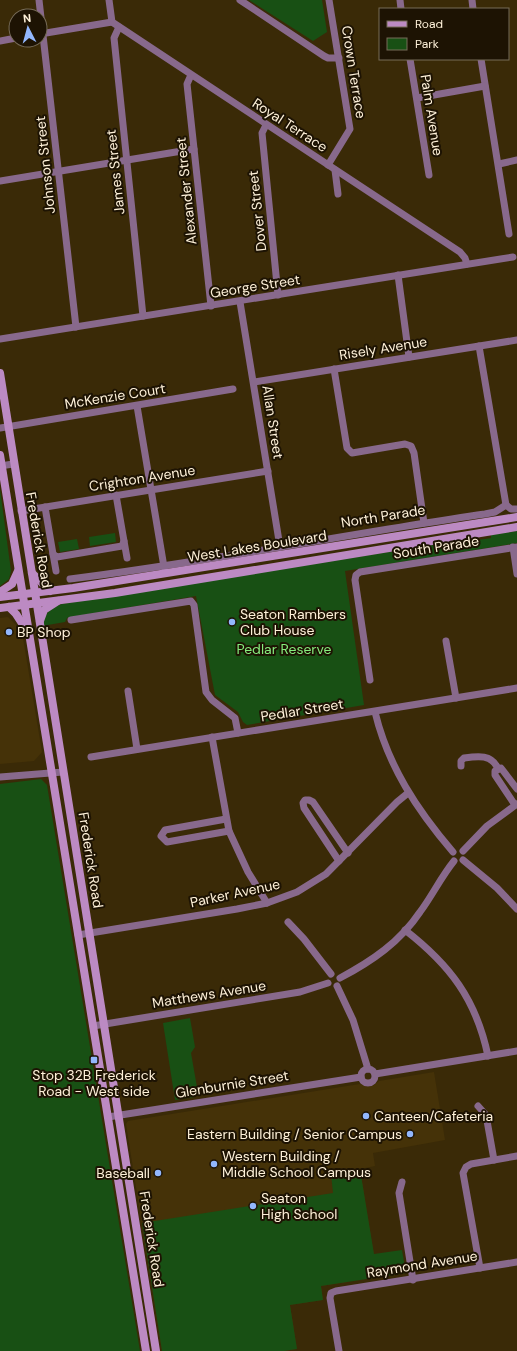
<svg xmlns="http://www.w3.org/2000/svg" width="517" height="1351" viewBox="0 0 517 1351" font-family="'DM Sans',sans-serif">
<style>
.built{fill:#453208}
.green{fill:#185014}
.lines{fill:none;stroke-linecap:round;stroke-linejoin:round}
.street{stroke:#88698c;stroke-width:7}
.secondary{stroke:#bc8ac3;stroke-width:8}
.poi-dot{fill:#92b7fd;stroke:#1d1303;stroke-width:1.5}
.labels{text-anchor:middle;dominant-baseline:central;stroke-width:4;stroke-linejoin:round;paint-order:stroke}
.street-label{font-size:14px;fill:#fef1d9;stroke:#1d1303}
.poi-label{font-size:14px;fill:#fef1d9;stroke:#1d1303;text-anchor:start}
.park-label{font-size:14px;fill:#86ec7d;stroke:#1d1303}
</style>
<rect width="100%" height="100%" fill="#3a2a07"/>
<g class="built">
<polygon points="8,617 18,627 23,638 42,752 34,761 0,764 0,618"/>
<polygon points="434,1072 445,1140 373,1153 375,1166 360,1169 374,1255 348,1282 321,1286 323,1300 290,1305 297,1349 284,1351 162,1351 126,1124 128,1121 341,1087 360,1084 369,1087 374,1085 379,1081"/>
</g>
<g class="green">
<polygon points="249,0 322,0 327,32 313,41"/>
<polygon points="0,489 11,571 9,579 0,586"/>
<path d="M 517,531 L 517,543 L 345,571 L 364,705 L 247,725 L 243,722 L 238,712 L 215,695 L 196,596 L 71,617 L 67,618 L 65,622 L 42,626 C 45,613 49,608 62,604 L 477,538 L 478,540 L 491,538 L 491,535 Z"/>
<polygon points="115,533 116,542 90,546 89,537"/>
<polygon points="77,539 79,549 60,552 58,542"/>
<polygon points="41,779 47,785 140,1351 0,1351 0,784"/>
<polygon points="190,1018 195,1047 191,1053 198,1093 195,1097 175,1100 163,1023"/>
<polygon points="360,1169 374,1254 402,1250 406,1273 321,1286 323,1300 290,1305 297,1349 284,1351 162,1351 142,1223 333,1193 331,1174"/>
</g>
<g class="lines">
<g class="street">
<polyline points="39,0 76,327"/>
<polyline points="109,0 112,22 460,252 465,258 467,264"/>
<polyline points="240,0 324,56 328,58 339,58"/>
<polyline points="400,0 401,9"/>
<polyline points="472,0 473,9"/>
<polyline points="119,27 114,38 143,316"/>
<polyline points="40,34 112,22"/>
<polyline points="0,41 16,38"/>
<polyline points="410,59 429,175"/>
<polyline points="481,59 509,234"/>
<polyline points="191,75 187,84 211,306"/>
<polyline points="417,98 485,86"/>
<polyline points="266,125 262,133 278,295"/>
<polyline points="499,164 517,160"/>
<polyline points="328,165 350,129 329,0"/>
<polyline points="335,170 338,194"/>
<polyline points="0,181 194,149"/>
<polyline points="398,275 409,357"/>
<polyline points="240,302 280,547"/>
<polyline points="0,339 513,257"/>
<polyline points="479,346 506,505"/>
<polyline points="334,369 347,448 352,453 405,444 411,446 414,453 424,523"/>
<polyline points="254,382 517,340"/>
<polyline points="137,406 164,567"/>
<polyline points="0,428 233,389"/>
<polyline points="0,466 13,464"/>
<polyline points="506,505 511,509 517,509"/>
<polyline points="45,507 53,554 57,557 122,546 124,541 116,495"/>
<polyline points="21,511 268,471"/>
<polyline points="124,541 127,558"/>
<polyline points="513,547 517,574"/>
<polyline points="53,554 56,571"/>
<path d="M 70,579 C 209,562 346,534 485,514 L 495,512 L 506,505"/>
<polyline points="71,620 191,601 194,605 206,692 212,700 235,718 238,733"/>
<polyline points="446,641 456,698"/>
<polyline points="370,680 355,580 356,575 360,572 517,547"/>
<polyline points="128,691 137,749"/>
<path d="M 375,712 C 388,766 417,810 453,852"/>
<polyline points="212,737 229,831 248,872 267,903"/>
<polyline points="91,757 517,688"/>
<path d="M 461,766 L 461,761 L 464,758 C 478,756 492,754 498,769"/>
<polyline points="0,777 63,772"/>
<polyline points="515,805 495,775 495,771 501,768 517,789"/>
<polyline points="226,819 165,830 161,836 167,842 229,831"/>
<polyline points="463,851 487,826 517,804"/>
<polyline points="463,860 497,888 517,909"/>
<polyline points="339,861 304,808 303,803 305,800 309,800 313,802 348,853"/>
<polyline points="288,922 304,939 331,974"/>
<path d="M 405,930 C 450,965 476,999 488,1056"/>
<polyline points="78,935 237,909 267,903 297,892 326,874 397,802 408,793"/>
<path d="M 340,978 C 372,961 400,942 420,912 C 432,896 441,877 454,861"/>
<polyline points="337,986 353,1020 368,1069"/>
<polyline points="93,1026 300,992 328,983"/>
<circle cx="368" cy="1076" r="7"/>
<polyline points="375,1074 517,1051"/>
<polyline points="478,1106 486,1115 494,1160"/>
<polyline points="108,1117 361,1077"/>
<polyline points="402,1182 399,1193 413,1280"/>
<polyline points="480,1268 463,1173 466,1167 471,1164 517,1156"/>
<polyline points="339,1351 330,1298 331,1293 336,1291 517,1262"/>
</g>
<g class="secondary">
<polyline points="0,373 156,1351"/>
<polyline points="0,455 146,1351"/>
<polyline points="32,573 50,591"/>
<polyline points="0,592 12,584 18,571"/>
<polyline points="0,597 73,588 517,517"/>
<polyline points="9,607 16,614 27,631"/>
<polyline points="0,608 115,593 517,527"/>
<polyline points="40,621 44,610 58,601"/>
</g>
</g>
<g class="poi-dot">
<circle cx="232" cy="622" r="4"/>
<circle cx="9" cy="632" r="4"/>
<rect x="90" y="1056" width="8" height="8" rx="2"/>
<circle cx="366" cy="1116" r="4"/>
<circle cx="410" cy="1134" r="4"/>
<circle cx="214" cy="1164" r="4"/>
<circle cx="158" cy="1173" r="4"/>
<circle cx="253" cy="1206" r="4"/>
</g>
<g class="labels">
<g class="street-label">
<text transform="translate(354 72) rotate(81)">Crown Terrace</text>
<text transform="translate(432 115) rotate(81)">Palm Avenue</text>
<text transform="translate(290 125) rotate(33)">Royal Terrace</text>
<text transform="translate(45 165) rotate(-96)">Johnson Street</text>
<text transform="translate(115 172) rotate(-96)">James Street</text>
<text transform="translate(186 191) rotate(-96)">Alexander Street</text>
<text transform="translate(257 211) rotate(-96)">Dover Street</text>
<text transform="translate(255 286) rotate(-9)">George Street</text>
<text transform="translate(383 348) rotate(-9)">Risely Avenue</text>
<text transform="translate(115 396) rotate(-9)">McKenzie Court</text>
<text transform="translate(273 422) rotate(81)">Allan Street</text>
<text transform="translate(142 478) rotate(-9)">Crighton Avenue</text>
<text transform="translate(383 516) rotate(-9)">North Parade</text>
<text transform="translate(39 540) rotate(80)">Frederick Road</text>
<text transform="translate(257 546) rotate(-9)">West Lakes Boulevard</text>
<text transform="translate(436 547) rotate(-9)">South Parade</text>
<text transform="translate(302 710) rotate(-9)">Pedlar Street</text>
<text transform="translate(91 860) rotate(81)">Frederick Road</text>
<text transform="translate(235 893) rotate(-12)">Parker Avenue</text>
<text transform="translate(209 994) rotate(-9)">Matthews Avenue</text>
<text transform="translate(232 1084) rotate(-9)">Glenburnie Street</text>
<text transform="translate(152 1239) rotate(81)">Frederick Road</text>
<text transform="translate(422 1264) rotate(-9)">Raymond Avenue</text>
</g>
<g class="poi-label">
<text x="240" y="614">Seaton Rambers<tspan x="240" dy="16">Club House</tspan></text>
<text x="17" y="632">BP Shop</text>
<text x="94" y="1075" text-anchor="middle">Stop 32B Frederick<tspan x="94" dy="16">Road - West side</tspan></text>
<text x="374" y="1116">Canteen/Cafeteria</text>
<text x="402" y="1134" text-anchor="end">Eastern Building / Senior Campus</text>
<text x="222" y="1156">Western Building /<tspan x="222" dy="16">Middle School Campus</tspan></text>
<text x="150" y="1173" text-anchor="end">Baseball</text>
<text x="261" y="1198">Seaton<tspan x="261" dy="16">High School</tspan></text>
</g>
<g class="park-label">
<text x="284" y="649">Pedlar Reserve</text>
</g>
</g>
<rect x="379" y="8" width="130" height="52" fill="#1d1303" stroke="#776c59"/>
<rect x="387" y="21" width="20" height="6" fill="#bc8ac3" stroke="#776c59"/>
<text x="415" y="28" font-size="12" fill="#fef1d9">Road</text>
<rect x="387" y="38" width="20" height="12" fill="#185014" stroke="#776c59"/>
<text x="415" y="48" font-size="12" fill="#fef1d9">Park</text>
<g transform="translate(28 28) rotate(354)"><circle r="19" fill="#1d1303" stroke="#776c59"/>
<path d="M0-3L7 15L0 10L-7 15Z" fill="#92b7fd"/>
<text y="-6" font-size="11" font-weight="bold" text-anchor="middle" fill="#fef1d9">N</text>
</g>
</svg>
